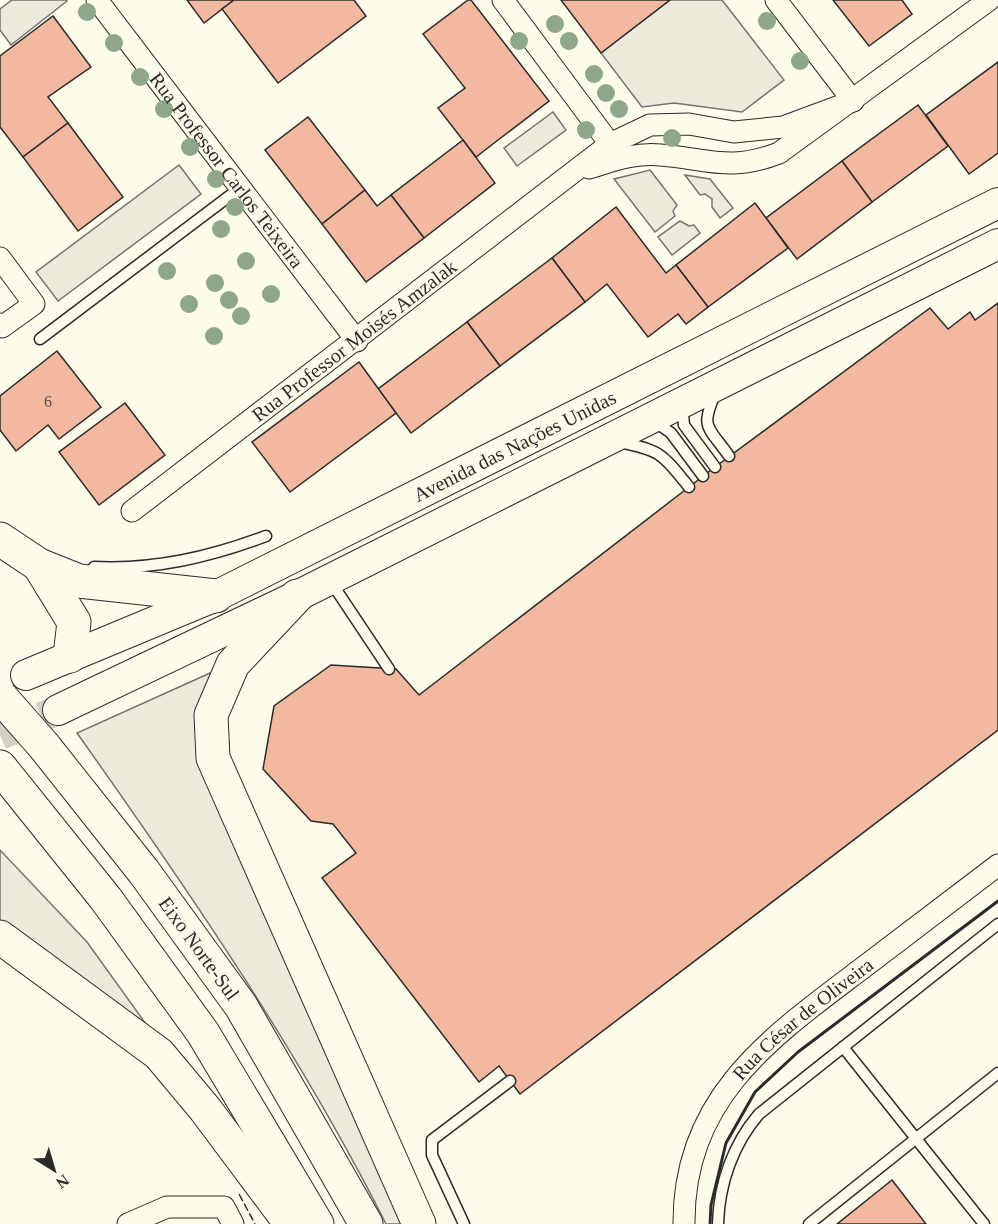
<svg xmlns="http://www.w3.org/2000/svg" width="998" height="1224" viewBox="0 0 998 1224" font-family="Georgia,serif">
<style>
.green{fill:#ecebdb;stroke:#74746e;stroke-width:1.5}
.building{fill:#f2b8a0;stroke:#2b2b2b;stroke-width:1.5}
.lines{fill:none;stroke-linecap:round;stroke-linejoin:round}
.secondary-tunnel{stroke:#d3d1c4;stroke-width:30;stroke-dasharray:30 15;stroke-linecap:butt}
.lane-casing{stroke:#2b2b2b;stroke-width:13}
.street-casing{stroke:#2b2b2b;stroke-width:23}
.secondary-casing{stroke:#2b2b2b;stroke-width:32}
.highway-casing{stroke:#2b2b2b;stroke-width:35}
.lane{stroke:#fdfbea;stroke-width:10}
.street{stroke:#fdfbea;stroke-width:21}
.secondary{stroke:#fdfbea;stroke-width:30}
.highway{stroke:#fdfbea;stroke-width:33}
.highway-bridge-casing{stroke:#2b2b2b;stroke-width:35;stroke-linecap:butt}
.highway-bridge{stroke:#fdfbea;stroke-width:33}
.fence{stroke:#2b2b2b;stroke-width:1.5;stroke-dasharray:8 3;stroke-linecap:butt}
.wall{stroke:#2b2b2b;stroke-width:3}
.tree{fill:#8ea78a}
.labels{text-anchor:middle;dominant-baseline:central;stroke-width:4.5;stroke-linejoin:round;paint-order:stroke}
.number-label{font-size:16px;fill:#5d4e48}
.street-label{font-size:20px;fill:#2b2b2b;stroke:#fdfbea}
</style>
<rect width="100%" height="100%" fill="#fdfbea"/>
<g class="green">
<polygon points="12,0 66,0 67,1 11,45 0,30 0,9"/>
<polygon points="670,0 722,0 784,80 742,112 674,103 642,107 601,53"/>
<polygon points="553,112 566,130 517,166 504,148"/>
<polygon points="179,165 201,194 58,301 36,272"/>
<polygon points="650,170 677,205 673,211 675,216 655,232 614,179"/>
<polygon points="685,175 710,179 733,208 720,218 712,207 712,199 705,194 700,195"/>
<polygon points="680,221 689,226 694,225 700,233 672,255 658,237"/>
<path d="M 219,669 L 199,725 L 402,1224 L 386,1224 C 299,1051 189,891 77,733 Z"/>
<polygon points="0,850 87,942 161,1045 0,925"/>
</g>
<g class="building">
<polygon points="187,0 234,0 204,23"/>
<polygon points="234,0 354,0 366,16 278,83 222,9"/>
<polygon points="468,0 471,0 549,101 476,157 438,108 465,88 423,34"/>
<polygon points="561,0 670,0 601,53"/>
<polygon points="833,0 902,0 912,14 869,46"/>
<polygon points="53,16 91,67 48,97 68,123 23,157 0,127 0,56"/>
<polygon points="998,62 998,153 969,174 926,115"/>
<polygon points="918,105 948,146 872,202 842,161"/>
<polygon points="308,117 365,190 322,224 265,150"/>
<polygon points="68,123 123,197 78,231 23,157"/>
<polygon points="463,140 495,183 424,238 391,195"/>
<polygon points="842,161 872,202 797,259 766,218"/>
<polygon points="365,190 377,206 391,195 424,238 366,282 322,224"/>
<polygon points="755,203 788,248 708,307 676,265"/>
<polygon points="616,207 666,273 676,265 708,307 686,324 678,314 648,337 607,284 585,302 552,258"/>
<polygon points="552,258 585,302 500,366 467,322"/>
<polygon points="998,303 998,730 520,1094 499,1066 479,1082 322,878 356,853 333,824 311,821 263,769 274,706 331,665 396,669 419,695 715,467 930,308 948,329 970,312 975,320"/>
<polygon points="467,322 500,366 411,433 378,389"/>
<polygon points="57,351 101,407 59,439 48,425 16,451 0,430 0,396"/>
<polygon points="359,362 396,413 290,492 252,442"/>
<polygon points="125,403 165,455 99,505 59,452"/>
<polygon points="892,1180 926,1224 837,1224"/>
</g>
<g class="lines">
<polyline class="secondary-tunnel" points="0,735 58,710"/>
<defs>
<g id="lane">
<polyline points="40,339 240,188"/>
<path d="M 715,394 C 700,429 708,426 729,456"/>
<polyline points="682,405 684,425 715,467"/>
<polyline points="654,421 671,433 703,476"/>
<path d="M 619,442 C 661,450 662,454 689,487"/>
<path d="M 94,567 C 155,570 210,557 266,536"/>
<polyline points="331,582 389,669"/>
<polyline points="843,1047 984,1224"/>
<polyline points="464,1224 432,1155 432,1140 510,1081"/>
<path d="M 718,1224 C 719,1184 733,1144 759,1114 L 998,924"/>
<polyline points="809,1224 998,1073"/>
</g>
<g id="street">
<path id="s1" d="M 97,0 L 357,341"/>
<polyline points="503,0 610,144"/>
<polyline points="776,0 853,101"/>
<path d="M 589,168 C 612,161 636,152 661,155 C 709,159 730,172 779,153 L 989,0"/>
<polyline points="0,258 34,304 2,327 0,324"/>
<path id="s2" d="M 132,511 L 610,144 L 650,125 L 689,124 L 734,132 L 783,127 L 853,101"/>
<polyline points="128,1224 167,1207 224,1207 233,1224"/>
<path id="s3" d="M 684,1224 C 683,1098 770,1038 860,970 C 906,935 952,900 998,865"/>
</g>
<g id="secondary">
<path id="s4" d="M 26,675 L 216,596 L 998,203"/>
<polyline points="58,710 297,596 998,244"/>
</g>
<g id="highway">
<polyline points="0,539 39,565 79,581 216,596"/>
<polyline points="39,565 74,622 70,656"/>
<polyline points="297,596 233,664 211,715 213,758 419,1224"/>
<path id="s5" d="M 44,746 L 144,872 L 241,1006 L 366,1224"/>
<polyline points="0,767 106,899 203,1033 317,1224"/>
<polyline points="0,937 159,1054 205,1109 291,1224"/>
</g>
</defs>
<use href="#lane" class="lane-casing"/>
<use href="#street" class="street-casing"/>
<use href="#secondary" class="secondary-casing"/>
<use href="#highway" class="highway-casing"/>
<use href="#lane" class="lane"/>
<use href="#street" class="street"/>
<use href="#secondary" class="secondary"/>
<use href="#highway" class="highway"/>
<defs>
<polyline id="highway-bridge" points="0,696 44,746"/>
</defs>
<use href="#highway-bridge" class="highway-bridge-casing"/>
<use href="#highway-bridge" class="highway-bridge"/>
<polyline class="fence" points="239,1194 255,1224"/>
<polyline class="wall" points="710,1224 711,1205 726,1143 755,1092 798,1052 998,901"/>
</g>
<g class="tree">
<circle cx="87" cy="12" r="9"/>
<circle cx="767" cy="21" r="9"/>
<circle cx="555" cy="24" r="9"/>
<circle cx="519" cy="41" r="9"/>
<circle cx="569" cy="41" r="9"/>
<circle cx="114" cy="43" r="9"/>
<circle cx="800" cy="61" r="9"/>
<circle cx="594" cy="74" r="9"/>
<circle cx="140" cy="77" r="9"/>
<circle cx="606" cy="93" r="9"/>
<circle cx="164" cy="109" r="9"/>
<circle cx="619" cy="109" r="9"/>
<circle cx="586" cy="130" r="9"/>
<circle cx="672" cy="138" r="9"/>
<circle cx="190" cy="147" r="9"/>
<circle cx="216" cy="179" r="9"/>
<circle cx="235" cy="207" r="9"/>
<circle cx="221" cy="229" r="9"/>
<circle cx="246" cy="261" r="9"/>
<circle cx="167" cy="271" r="9"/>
<circle cx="215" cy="283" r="9"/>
<circle cx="271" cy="294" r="9"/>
<circle cx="229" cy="300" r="9"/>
<circle cx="189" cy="304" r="9"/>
<circle cx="241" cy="316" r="9"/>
<circle cx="214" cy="336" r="9"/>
</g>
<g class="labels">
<g class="number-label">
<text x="48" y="401">6</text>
</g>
<g class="street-label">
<text stroke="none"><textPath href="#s1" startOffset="214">Rua Professor Carlos Teixeira</textPath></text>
<text stroke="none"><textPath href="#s2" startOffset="280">Rua Professor Moisés Amzalak</textPath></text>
<text stroke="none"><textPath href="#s4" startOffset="540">Avenida das Nações Unidas</textPath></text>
<text stroke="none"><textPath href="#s5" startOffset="255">Eixo Norte-Sul</textPath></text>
<text stroke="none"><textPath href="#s3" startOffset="248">Rua César de Oliveira</textPath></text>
</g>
</g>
<g transform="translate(54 1170) rotate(143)" stroke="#fdfbea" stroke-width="4.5" paint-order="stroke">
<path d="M0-4.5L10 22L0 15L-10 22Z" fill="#2b2b2b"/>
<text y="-9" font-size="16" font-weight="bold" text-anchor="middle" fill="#2b2b2b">N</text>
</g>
</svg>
